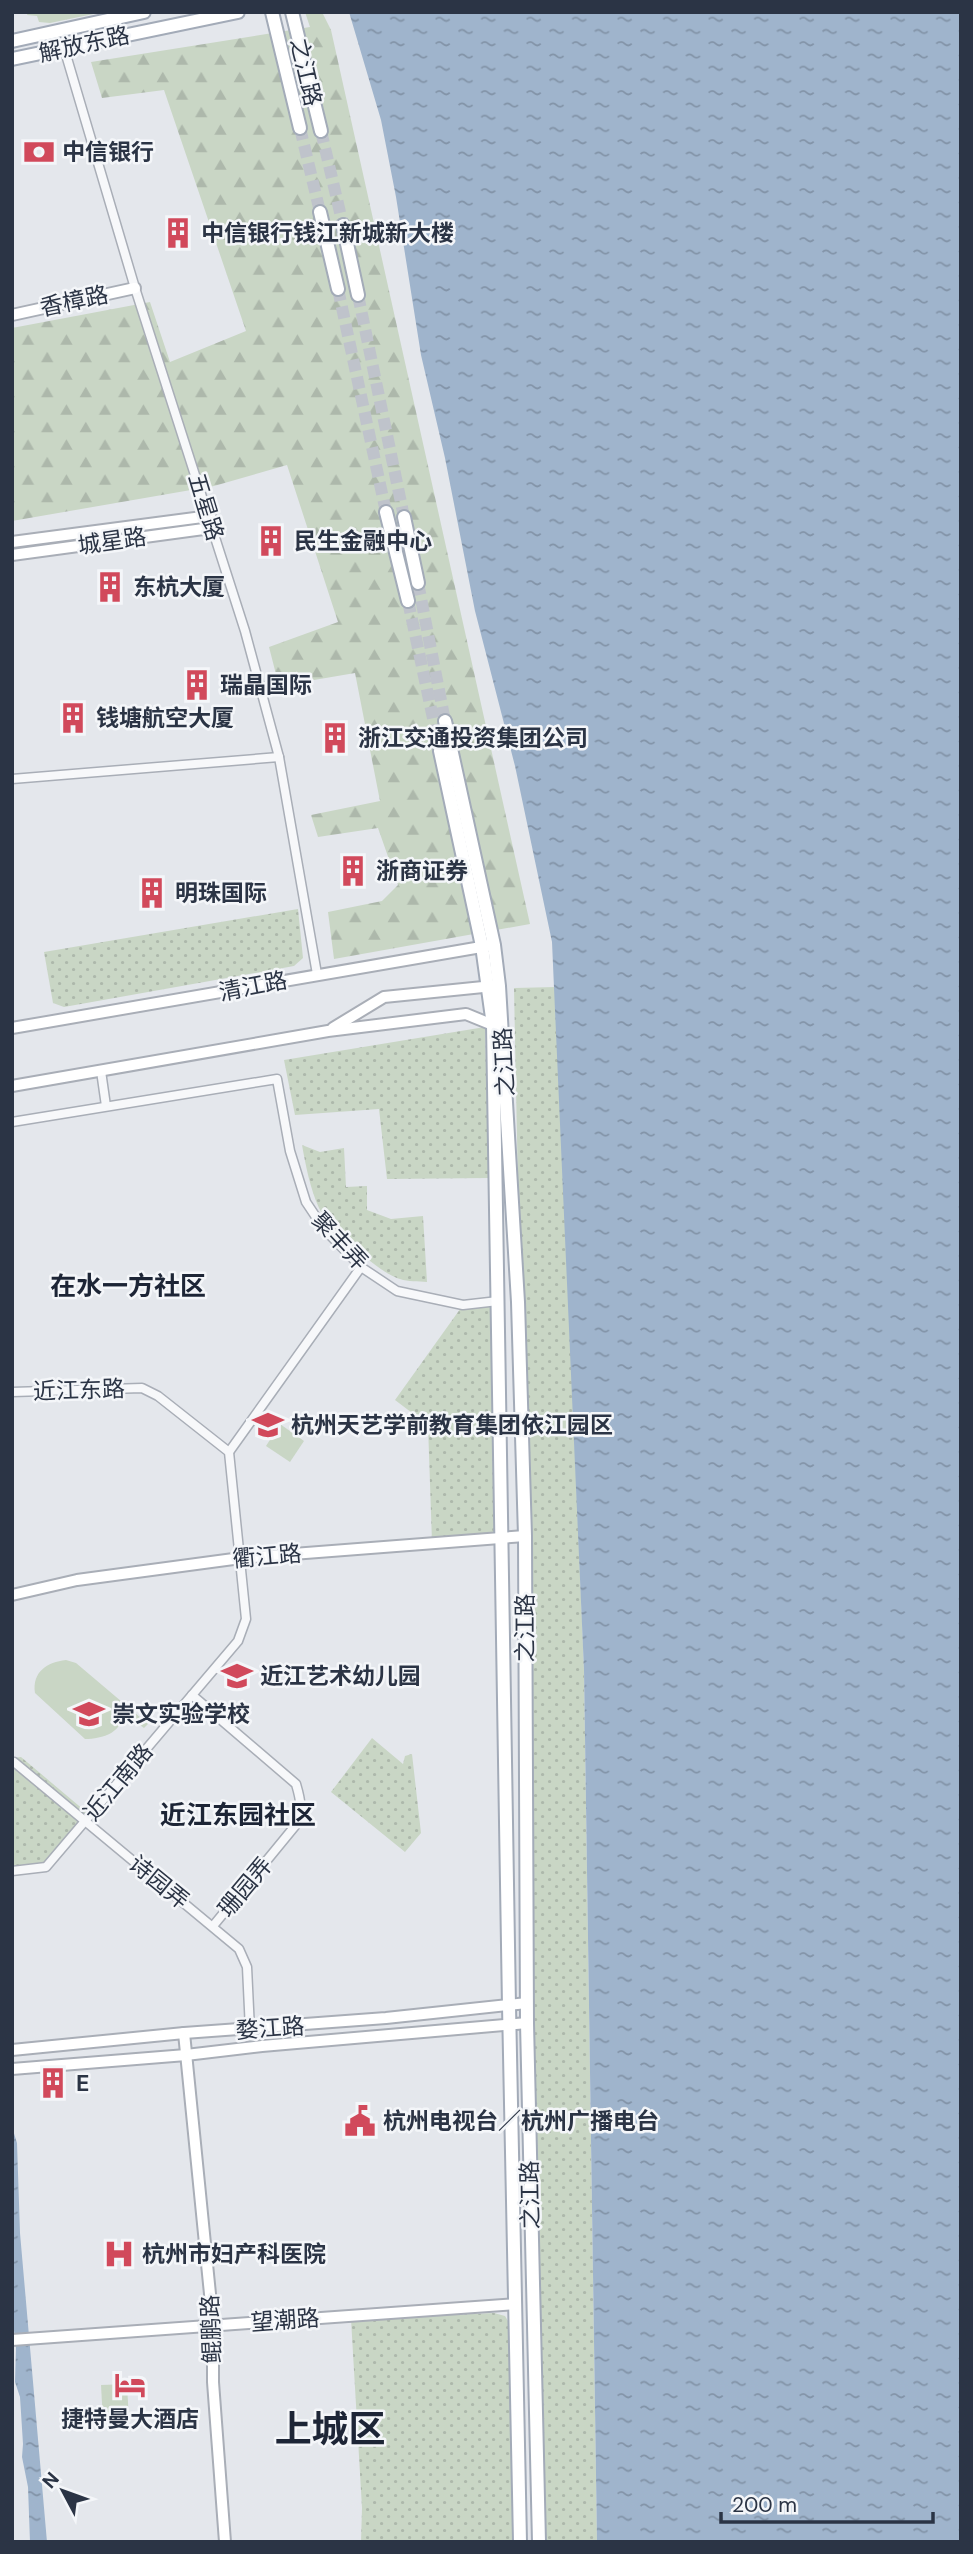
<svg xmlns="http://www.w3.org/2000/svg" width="973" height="2554" viewBox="0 0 973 2554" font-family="'DM Sans','Noto Sans SC',sans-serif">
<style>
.green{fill:url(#green-dots)}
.forest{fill:url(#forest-firs)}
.pitch{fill:#c9d6c5}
.water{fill:url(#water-ripples)}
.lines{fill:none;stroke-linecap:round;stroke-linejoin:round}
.primary-tunnel{stroke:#bfc3cb;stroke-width:12;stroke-dasharray:12 6;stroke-linecap:butt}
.street-casing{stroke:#a9aeb7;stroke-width:11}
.secondary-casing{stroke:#a9aeb7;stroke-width:14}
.primary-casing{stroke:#a3abb8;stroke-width:16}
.street{stroke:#f7f8fa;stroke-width:8}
.secondary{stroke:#fff;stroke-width:10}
.primary{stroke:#fff;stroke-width:12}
.labels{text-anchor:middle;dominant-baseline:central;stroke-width:5;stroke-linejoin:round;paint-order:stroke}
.street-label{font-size:23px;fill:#2b3445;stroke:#f4f6f9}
.poi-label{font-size:23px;font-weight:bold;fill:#2b3445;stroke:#f4f6f9;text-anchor:start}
.quarter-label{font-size:26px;font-weight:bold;fill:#1d2536;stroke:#f4f6f9}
.town-label{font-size:37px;font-weight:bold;fill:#1d2536;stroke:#f4f6f9}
</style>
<defs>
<pattern id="green-dots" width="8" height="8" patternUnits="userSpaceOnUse" patternTransform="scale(1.75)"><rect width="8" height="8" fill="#c9d6c5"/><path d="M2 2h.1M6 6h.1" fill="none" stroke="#adb8ab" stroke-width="1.8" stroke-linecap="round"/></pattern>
<pattern id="forest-firs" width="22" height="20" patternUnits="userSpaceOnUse" patternTransform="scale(1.75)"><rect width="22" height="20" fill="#c9d6c5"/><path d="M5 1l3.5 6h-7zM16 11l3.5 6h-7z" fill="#adb8ab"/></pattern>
<pattern id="water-ripples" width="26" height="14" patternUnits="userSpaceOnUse" patternTransform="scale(1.75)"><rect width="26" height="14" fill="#9fb4cc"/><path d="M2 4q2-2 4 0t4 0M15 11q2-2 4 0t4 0" fill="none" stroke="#8293a7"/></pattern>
</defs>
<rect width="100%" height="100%" fill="#e4e7ec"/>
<g class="green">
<polygon points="298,909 303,958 294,966 64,1007 53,1003 44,952"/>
<polygon points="556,987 584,1670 597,2542 545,2542 527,2003 525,1536 514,988"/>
<polygon points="485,1027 489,1178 387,1179 379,1109 295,1115 284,1060"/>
<path d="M 302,1145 L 320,1152 L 344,1148 L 346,1187 L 367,1186 L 367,1210 L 391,1219 L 423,1216 L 427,1282 C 418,1281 408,1282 400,1279 C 380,1274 328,1227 319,1208 C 310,1188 306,1167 302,1145 Z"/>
<polygon points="498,1301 500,1536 432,1542 428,1425 395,1400 463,1305"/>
<polygon points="372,1738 403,1764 405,1756 412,1754 421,1833 405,1852 331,1792"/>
<polygon points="21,1757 91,1816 52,1862 12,1867 12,1758"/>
<polygon points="494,2313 505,2316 511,2326 514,2538 511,2542 361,2542 362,2508 351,2319"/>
</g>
<g class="forest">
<polygon points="28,12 103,12 50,23 39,22 37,16 27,15"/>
<polygon points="305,12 322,12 331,30 530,924 334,959 328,912 382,901 398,885 378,828 318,837 311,815 380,801 355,673 279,686 269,647 338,622 287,465 214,486 12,521 12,328 150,302 170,362 246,331 164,90 102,98 91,62 310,27"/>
</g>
<g class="pitch">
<polygon points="280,1424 304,1441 290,1462 266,1446"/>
<path d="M 66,1660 L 76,1663 L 148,1724 L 144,1728 L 121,1711 C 126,1732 102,1739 85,1739 L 35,1693 C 32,1672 47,1662 66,1660 Z"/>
<polygon points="127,2384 129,2421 103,2422 101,2385"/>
</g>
<g class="water">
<polygon points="349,12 961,12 961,2542 597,2542 584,1670 552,942 515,766 475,611 445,458 421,355 396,197 381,120"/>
<polygon points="12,2127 17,2143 20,2233 47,2542 30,2542 28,2487 22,2457 23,2444 20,2397 15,2382 16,2348 12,2313"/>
</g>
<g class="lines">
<g class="primary-tunnel">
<polyline points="300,128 320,212"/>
<polyline points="321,131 343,225"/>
<polyline points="338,289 386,512"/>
<polyline points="358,295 404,517"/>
<polyline points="418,583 445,721"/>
<polyline points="408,601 440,751"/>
</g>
<defs>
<g id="street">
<polyline points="64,48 135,288 245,631 279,757 317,974"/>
<polyline points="12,779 279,757"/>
<polyline points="101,1071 106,1106"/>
<polyline points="12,1122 277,1079 290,1151 306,1202 324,1229 361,1267 397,1291 463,1305 498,1301"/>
<polyline points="12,1392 142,1388 158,1396 229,1452 246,1619 238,1641 46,1867 12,1871"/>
<polyline points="229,1452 361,1267"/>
<path d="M 192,1695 L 296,1784 C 301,1801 303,1810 295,1826 L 213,1926"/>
<polyline points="14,1762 239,1949 247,1967 250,2030"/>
</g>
<g id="secondary">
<polyline points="12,315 135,288"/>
<polyline points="12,542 210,516"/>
<polyline points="12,555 211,528"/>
<polyline points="12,1028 487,946"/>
<polyline points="333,1028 384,997 493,986"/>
<polyline points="12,1086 328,1031 466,1014 493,1025"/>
<polyline points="12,1595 77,1580 241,1558 525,1536"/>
<polyline points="184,2033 213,2324 213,2382 225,2542"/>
<polyline points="12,2050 184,2033 386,2018 527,2003"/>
<polyline points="12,2069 186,2055 262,2046 527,2023"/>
<polyline points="12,2340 516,2304"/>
</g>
<g id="primary">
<polyline points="272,12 300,128"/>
<polyline points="292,12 321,131"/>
<polyline points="12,41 144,12"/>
<polyline points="12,59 238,12"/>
<polyline points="320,212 338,289"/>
<polyline points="343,225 358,295"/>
<polyline points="386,512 408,601"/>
<polyline points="404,517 418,583"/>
<polyline points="445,721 494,945 499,986 518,1302 525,1536 527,2023 539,2542"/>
<polyline points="440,751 482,946 493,1025 509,2006 520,2542"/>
</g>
</defs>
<use href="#street" class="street-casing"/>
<use href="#secondary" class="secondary-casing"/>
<use href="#primary" class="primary-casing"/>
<use href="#street" class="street"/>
<use href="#secondary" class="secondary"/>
<use href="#primary" class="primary"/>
</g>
<defs>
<symbol id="bank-bare" viewBox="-9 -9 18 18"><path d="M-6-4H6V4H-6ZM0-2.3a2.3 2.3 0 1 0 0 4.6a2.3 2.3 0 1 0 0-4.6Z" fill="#d1495b" stroke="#f4f6f9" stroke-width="2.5" paint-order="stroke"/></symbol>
<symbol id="building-bare" viewBox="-9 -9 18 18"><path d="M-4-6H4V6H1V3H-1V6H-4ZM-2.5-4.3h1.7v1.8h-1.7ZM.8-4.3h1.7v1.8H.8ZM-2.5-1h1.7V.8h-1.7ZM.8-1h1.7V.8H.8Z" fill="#d1495b" stroke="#f4f6f9" stroke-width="2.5" paint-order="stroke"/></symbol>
<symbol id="school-bare" viewBox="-9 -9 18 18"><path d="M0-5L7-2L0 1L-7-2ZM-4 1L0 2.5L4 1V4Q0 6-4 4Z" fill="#d1495b" stroke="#f4f6f9" stroke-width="2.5" paint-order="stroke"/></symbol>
<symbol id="civic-bare" viewBox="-9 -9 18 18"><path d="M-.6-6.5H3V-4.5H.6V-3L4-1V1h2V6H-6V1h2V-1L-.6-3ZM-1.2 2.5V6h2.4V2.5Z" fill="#d1495b" stroke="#f4f6f9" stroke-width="2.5" paint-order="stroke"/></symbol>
<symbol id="hospital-bare" viewBox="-9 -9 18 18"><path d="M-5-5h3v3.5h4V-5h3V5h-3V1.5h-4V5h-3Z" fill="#d1495b" stroke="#f4f6f9" stroke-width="2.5" paint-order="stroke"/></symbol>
<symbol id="hotel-bare" viewBox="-9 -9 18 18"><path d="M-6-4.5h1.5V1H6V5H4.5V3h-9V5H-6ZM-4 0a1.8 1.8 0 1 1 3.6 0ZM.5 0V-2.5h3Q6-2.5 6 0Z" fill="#d1495b" stroke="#f4f6f9" stroke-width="2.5" paint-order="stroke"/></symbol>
</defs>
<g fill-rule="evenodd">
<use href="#bank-bare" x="17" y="130" width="44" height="44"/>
<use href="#building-bare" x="156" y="211" width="44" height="44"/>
<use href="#building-bare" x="249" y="519" width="44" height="44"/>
<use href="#building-bare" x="88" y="565" width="44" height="44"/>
<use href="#building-bare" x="175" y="663" width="44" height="44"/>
<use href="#building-bare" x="51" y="696" width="44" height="44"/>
<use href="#building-bare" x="313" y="716" width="44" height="44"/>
<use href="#building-bare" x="331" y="849" width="44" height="44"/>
<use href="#building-bare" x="130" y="871" width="44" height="44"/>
<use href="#school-bare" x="246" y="1403" width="44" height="44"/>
<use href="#school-bare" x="215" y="1654" width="44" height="44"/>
<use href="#school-bare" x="67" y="1692" width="44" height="44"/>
<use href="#building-bare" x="31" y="2061" width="44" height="44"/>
<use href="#civic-bare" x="338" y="2099" width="44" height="44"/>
<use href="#hospital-bare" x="97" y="2232" width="44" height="44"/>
<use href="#hotel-bare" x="108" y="2363" width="44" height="44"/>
</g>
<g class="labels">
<g class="street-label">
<text transform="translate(84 44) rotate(-12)">解放东路</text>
<text transform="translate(306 72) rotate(77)">之江路</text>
<text transform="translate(74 301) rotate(-12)">香樟路</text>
<text transform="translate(206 507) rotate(73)">五星路</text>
<text transform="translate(112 541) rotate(-8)">城星路</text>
<text transform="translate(253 986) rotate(-11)">清江路</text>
<text transform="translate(504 1062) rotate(-93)">之江路</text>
<text transform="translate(340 1241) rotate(47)">聚丰弄</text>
<text transform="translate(79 1390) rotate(-2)">近江东路</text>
<text transform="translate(267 1556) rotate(-5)">衢江路</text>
<text transform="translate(525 1628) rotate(-90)">之江路</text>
<text transform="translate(118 1782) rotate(-50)">近江南路</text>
<text transform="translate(159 1882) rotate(39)">诗园弄</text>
<text transform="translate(245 1887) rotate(-50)">珊园弄</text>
<text transform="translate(270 2028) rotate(-4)">婺江路</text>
<text transform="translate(530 2195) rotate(-91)">之江路</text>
<text transform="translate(285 2320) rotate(-4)">望潮路</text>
<text transform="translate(211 2329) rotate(-92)">鲲鹏路</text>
</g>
<g class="poi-label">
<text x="62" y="152">中信银行</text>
<text x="201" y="233">中信银行钱江新城新大楼</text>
<text x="294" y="541">民生金融中心</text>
<text x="133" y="587">东杭大厦</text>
<text x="220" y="685">瑞晶国际</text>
<text x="96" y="718">钱塘航空大厦</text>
<text x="358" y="738">浙江交通投资集团公司</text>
<text x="376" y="871">浙商证券</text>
<text x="175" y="893">明珠国际</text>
<text x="291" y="1425">杭州天艺学前教育集团依江园区</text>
<text x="260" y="1676">近江艺术幼儿园</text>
<text x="112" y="1714">崇文实验学校</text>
<text x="76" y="2083">E</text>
<text x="383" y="2121">杭州电视台／杭州广播电台</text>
<text x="142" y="2254">杭州市妇产科医院</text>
<text x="130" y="2419" text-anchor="middle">捷特曼大酒店</text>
</g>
<g class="quarter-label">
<text x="128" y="1286">在水一方社区</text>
<text x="238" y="1815">近江东园社区</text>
</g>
<g class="town-label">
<text x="330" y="2429">上城区</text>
</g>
</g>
<rect width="973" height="2554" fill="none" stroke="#2b3445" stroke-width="28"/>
<g transform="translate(63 2491) rotate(311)" stroke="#f4f6f9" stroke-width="5" paint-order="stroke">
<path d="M0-5L12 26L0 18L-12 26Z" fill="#2b3445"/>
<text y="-10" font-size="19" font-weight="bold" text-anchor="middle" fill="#2b3445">N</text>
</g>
<path d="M721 2512v10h212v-10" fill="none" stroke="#2b3445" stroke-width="3.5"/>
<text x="732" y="2512" font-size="21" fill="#2b3445" stroke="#f4f6f9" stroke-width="5" paint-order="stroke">200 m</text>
</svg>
